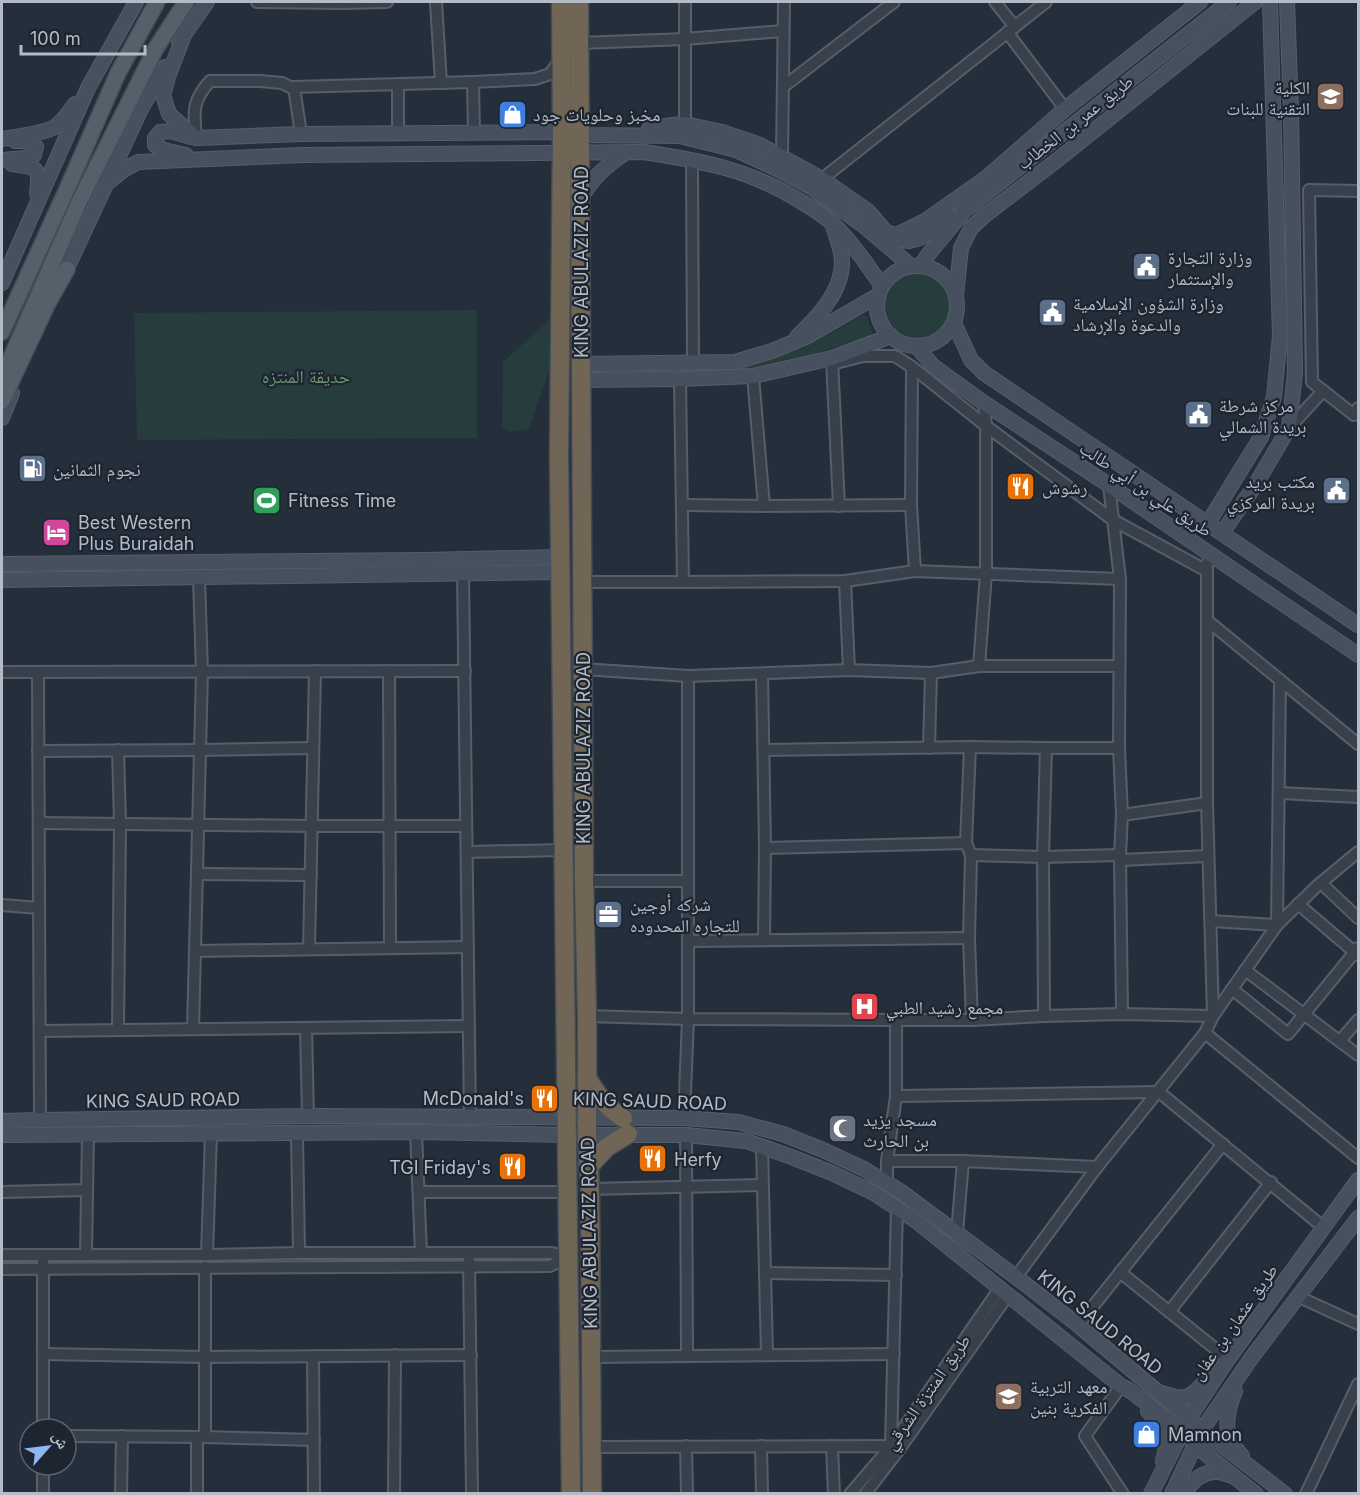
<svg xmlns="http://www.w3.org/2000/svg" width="1360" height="1495" viewBox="0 0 1360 1495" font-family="Inter,'Noto Naskh Arabic',sans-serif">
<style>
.green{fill:#273c3d}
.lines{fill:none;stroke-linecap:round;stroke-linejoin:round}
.street-casing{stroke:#565e69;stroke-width:14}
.secondary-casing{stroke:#565e69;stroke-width:16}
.primary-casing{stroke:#444c57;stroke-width:18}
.highway-casing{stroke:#434b56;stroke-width:21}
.street{stroke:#38404b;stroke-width:10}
.secondary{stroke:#46505e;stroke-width:14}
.primary{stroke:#56606b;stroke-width:15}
.highway{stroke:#716656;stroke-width:18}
.labels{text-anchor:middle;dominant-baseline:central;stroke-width:4.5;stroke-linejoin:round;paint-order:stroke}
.poi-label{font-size:18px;fill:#b4bbc7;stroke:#1d2530;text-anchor:start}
.street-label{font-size:18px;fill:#b4bbc7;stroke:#1d2530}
.park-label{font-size:18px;fill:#6c9775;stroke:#1d2530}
</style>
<rect width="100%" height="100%" fill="#242f3b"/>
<g class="green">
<path d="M 917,271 C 924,273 933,274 939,278 C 952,288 955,306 950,320 C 947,329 938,335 929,338 C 882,356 861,282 917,271 Z"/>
<polygon points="477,310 477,438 137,440 134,313"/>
<polygon points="863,315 867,317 874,338 862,339 768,369 666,374 666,371 751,365 801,349"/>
<polygon points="549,320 550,367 529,429 510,432 503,429 502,426 503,362"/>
</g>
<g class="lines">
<defs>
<g id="street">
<polyline points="257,2 343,3 387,2"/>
<polyline points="436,2 441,83"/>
<polyline points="995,2 1015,27"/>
<polyline points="1007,32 1065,109"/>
<polyline points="580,43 685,39 783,31"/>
<polyline points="473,82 474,133"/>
<polyline points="398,84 398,133"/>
<polyline points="783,87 894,2"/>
<polyline points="685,124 685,2"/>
<polyline points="301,134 294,87 473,82 535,79 550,74 559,61"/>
<path d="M 196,138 C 194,113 191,102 210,81 L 260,81 L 282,83 L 294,89"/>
<polyline points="782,156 784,2"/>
<polyline points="692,160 693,362"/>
<polyline points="822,179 1046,2"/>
<polyline points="1358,191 1309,190 1312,382 1354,415 1358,408"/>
<polyline points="832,359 839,506"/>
<polyline points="832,364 863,356 895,356 912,367 986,426 1113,520 1207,571"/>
<polyline points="912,367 911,505 915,571"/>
<polyline points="753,376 764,506"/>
<polyline points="680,379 683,582 845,581 915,571 1120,579"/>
<polyline points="1289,428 1323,391"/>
<polyline points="1109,485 1120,579 1119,748 1122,815 1120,855 1122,1014"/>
<polyline points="683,505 764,506 911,505"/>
<polyline points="463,574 470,1117"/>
<polyline points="845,581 849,670"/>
<polyline points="583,582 683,582"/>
<polyline points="1208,621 1358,744"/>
<polyline points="979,666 986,574 986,426 984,403"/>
<polyline points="582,669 688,676 849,670 931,673 979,666 1119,666"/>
<polyline points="389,671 390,948"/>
<polyline points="2,672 465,671"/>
<polyline points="38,672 40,1120"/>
<polyline points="762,674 765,848 764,940"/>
<polyline points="970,747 966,843 971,855 969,938 972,1020"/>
<polyline points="929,748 931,673"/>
<polyline points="118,750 120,823 118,1030"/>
<polyline points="764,750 970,747 1046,748 1119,748"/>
<polyline points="38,751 200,750 313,748"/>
<polyline points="1280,793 1358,797"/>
<polyline points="1122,815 1207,803"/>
<polyline points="39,823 312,826 466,826"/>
<polyline points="765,848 966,843"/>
<polyline points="467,852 563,850"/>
<polyline points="971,855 1043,857 1120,855"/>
<polyline points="1121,860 1208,856"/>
<polyline points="197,874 311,875"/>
<polyline points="584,881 687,881"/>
<polyline points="1321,883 1358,918"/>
<polyline points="1298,904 1358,955"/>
<polyline points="2,905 39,908"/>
<polyline points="1211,921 1277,925 1280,680"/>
<polyline points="689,941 969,938"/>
<polyline points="309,949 315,671"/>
<polyline points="195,951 468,947"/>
<polyline points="1245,970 1358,1055"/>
<polyline points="1232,989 1288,1034 1358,948"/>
<polyline points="587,1016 688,1019 896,1020 972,1020 1044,1016 1122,1014 1213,1016 1207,803 1207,564 1212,556"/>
<polyline points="1044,1016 1043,857 1046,748"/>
<polyline points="306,1028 308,1116"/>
<polyline points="193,1029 202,672 199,578"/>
<polyline points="40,1031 469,1026"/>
<polyline points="1205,1033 1358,1158"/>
<polyline points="1340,1041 1358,1020"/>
<polyline points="896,1096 1159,1092 1323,1227"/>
<polyline points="684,1118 688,1019 688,676"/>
<polyline points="416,1132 421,1253"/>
<polyline points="297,1133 299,1253"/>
<polyline points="686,1135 687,1356"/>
<polyline points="762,1147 767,1355"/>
<polyline points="887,1161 963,1161 1097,1167"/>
<polyline points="887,1183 887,1161 896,1096 896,1020"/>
<polyline points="590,1189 763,1185"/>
<polyline points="2,1192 87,1190"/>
<polyline points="419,1192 568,1192"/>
<polyline points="957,1233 963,1161"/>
<polyline points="86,1254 88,1134"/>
<polyline points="2,1255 207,1255 299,1253 552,1253 568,1257"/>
<polyline points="207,1255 211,1134"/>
<polyline points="469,1260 472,1494"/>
<polyline points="43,1261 43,1429"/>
<polyline points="2,1269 550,1266 568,1257"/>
<polyline points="1120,1272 1228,1359"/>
<polyline points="765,1273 896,1275"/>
<polyline points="1016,1277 1097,1167 1205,1033 1213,1016 1277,925 1317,886 1358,852"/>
<polyline points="1299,1297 1358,1324"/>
<polyline points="1169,1312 1271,1182"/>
<polyline points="1078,1325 1223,1144"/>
<polyline points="43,1354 204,1357 471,1355"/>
<polyline points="313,1356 314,1494"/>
<polyline points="591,1357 894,1354"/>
<polyline points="1121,1386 1085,1436 1123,1494"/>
<polyline points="66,1436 205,1437 314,1440"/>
<polyline points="197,1437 197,1494"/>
<polyline points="205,1437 205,1267"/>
<polyline points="891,1445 897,1209"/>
<polyline points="686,1446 687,1494"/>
<polyline points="761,1446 762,1494"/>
<polyline points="832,1446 834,1494"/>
<polyline points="592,1447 891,1446 898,1451"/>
<polyline points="43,1465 43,1494"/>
<polyline points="121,1494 122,1436"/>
<polyline points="394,1494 395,1355"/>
<polyline points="850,1494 891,1446 1000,1288"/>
<polyline points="865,1494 898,1451 1008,1295"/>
<polyline points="1306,1494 1358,1384"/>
</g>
<g id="secondary">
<polyline points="184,35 168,77 163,95 169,114 196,138 301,134 562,132 580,135 680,136 736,150 777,169 812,188 864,226 911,266"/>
<polyline points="179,42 207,2"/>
<polyline points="649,129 672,125 685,124 722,132 758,144 822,179 868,211 885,231 894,235 901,233 925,221 986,178 1065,109 1200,2"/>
<path d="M 2,139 C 18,136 37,135 53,128 C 62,123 69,112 75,104"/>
<polyline points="186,155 164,150 155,145 155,138 160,132 171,131 191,137"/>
<polyline points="2,160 27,158 34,155 36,147 27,141 15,141"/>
<path d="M 12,164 C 38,168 40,166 37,194"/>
<path d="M 107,183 L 125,169 L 138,162 L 304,155 L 644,152 C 702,161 749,169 800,201 C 812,208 824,215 834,225 C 853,243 867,265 882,286"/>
<path d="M 581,198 C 594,176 605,167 625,153"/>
<polyline points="889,238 909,241 920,238 953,218"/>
<circle cx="917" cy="306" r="40"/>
<polyline points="920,266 931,251 965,210 1229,2"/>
<polyline points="62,279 141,109 165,67"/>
<polyline points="2,283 88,88 136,2"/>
<polyline points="956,295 961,248 971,228 984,216 1056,161 1255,2"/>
<polyline points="954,323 971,360 984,373 1358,625"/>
<path d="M 797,337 C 817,317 842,293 842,262 C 842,250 836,237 833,225"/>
<polyline points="918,348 933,366 984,403 1109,485 1358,655"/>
<polyline points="581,364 735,362 772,351 806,337 879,295"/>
<polyline points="581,380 680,379 753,376 832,358 891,336"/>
<polyline points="2,418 12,393"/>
<polyline points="1208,523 1261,437 1274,397 1280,336 1270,2"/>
<polyline points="1222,533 1254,487 1289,428 1295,372 1291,110 1287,2"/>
<polyline points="2,564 425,560 560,557"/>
<polyline points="2,580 560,572"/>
<polyline points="2,1121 40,1120 308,1116 684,1118 738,1122 783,1134 823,1150 864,1169 900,1191 1016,1277 1078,1325 1189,1418 1202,1430 1285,1494"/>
<polyline points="2,1135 416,1132 567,1135 686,1135 746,1141 789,1156 832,1173 874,1193 915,1220 1121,1386 1129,1390 1183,1431 1196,1446 1256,1494"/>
<path d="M 1235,1391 C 1229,1406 1224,1423 1230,1440 C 1232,1445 1238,1451 1242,1456"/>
<path d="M 1162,1393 C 1188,1402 1189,1398 1207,1380"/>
<path d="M 1148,1411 C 1163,1428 1170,1439 1163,1461"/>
<polyline points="1151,1494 1189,1418 1226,1362 1358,1180"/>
<polyline points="1172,1494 1202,1430 1252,1357 1358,1218"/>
<path d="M 1183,1494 C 1191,1482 1202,1471 1217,1472 C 1222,1472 1228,1475 1232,1476"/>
</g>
<g id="primary">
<polyline points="2,332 67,189 118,73 157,2"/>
<polyline points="2,378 80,200 156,48 186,2"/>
<polyline points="2,401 48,303 67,269"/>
</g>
<g id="highway">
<polyline points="561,2 562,132 559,456 571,1494"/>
<polyline points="579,2 584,881 587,1016 587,1135 590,1189 592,1494"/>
<path d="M 587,1078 C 598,1096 605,1106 623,1118"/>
<polyline points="588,1167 607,1147 628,1134"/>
</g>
</defs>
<use href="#street" class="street-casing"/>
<use href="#secondary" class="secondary-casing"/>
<use href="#primary" class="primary-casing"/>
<use href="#highway" class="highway-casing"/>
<use href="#street" class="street"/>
<use href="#secondary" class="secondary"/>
<use href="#primary" class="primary"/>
<use href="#highway" class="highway"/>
</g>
<defs>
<symbol id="university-square" viewBox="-11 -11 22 22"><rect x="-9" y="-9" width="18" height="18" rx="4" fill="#8d6e63" stroke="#1d2530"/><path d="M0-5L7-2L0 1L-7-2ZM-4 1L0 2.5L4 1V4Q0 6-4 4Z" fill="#fff"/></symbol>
<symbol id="shop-square" viewBox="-11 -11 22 22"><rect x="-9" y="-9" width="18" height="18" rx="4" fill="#3f7fe0" stroke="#1d2530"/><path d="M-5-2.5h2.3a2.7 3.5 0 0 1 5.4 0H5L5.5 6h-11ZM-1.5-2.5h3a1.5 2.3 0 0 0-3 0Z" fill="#fff"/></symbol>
<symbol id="civic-square" viewBox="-11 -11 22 22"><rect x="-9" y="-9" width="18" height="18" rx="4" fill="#5c6f8a" stroke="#1d2530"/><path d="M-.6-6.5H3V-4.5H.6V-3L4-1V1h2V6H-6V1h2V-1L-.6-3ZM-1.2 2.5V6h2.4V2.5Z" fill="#fff"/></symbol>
<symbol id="fuel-square" viewBox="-11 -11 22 22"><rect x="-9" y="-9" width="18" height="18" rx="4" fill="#5c6f8a" stroke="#1d2530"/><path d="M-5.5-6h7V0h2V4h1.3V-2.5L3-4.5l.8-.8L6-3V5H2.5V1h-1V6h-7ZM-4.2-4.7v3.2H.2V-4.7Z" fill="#fff"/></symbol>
<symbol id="restaurant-square" viewBox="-11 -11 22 22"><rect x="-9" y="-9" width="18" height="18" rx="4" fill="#e8710a" stroke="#1d2530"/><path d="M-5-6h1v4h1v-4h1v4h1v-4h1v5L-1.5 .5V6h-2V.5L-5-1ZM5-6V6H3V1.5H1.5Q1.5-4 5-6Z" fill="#fff"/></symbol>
<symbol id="stadium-square" viewBox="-11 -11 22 22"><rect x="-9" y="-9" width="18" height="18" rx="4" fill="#2e9e5b" stroke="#1d2530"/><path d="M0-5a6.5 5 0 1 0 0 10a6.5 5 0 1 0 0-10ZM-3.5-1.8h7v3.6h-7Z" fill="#fff"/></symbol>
<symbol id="hotel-square" viewBox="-11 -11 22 22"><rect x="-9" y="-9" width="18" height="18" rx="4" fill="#d1479c" stroke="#1d2530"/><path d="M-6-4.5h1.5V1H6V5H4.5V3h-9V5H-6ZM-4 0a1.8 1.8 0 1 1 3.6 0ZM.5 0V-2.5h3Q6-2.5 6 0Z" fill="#fff"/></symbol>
<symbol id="office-square" viewBox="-11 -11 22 22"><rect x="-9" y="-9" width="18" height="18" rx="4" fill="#5c6f8a" stroke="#1d2530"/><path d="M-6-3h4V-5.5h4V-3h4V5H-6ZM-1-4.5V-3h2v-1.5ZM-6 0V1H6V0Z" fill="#fff"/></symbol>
<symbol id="hospital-square" viewBox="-11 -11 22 22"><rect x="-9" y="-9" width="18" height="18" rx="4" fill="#e0444e" stroke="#1d2530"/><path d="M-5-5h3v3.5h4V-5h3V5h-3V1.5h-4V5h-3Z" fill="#fff"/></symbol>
<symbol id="mosque-square" viewBox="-11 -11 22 22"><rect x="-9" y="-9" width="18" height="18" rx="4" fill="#6b7280" stroke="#1d2530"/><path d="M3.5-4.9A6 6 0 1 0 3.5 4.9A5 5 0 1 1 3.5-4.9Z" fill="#fff"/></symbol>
</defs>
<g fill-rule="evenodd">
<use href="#university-square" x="1314" y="80" width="33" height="33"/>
<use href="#shop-square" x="496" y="98" width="33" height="33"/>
<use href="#civic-square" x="1130" y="250" width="33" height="33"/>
<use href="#civic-square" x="1036" y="296" width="33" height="33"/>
<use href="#civic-square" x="1182" y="398" width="33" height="33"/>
<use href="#fuel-square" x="16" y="452" width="33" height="33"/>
<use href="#restaurant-square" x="1004" y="470" width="33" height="33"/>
<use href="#civic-square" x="1320" y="474" width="33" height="33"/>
<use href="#stadium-square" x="250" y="484" width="33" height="33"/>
<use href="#hotel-square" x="40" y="516" width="33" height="33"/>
<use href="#office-square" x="592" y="898" width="33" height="33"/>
<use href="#hospital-square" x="848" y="990" width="33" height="33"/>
<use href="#restaurant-square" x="528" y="1082" width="33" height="33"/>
<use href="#mosque-square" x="826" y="1112" width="33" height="33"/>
<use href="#restaurant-square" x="636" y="1142" width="33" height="33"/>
<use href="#restaurant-square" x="496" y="1150" width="33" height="33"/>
<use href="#university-square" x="992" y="1380" width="33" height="33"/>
<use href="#shop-square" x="1130" y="1418" width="33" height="33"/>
</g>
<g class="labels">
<g class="poi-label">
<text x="1310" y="87" text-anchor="end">الكلية<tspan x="1310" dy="21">التقنية للبنات</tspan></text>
<text x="533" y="114">مخبز وحلويات جود</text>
<text x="1168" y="257">وزارة التجارة<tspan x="1168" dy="21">والإستثمار</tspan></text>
<text x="1073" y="303">وزارة الشؤون الإسلامية<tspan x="1073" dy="21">والدعوة والإرشاد</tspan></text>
<text x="1219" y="405">مركز شرطة<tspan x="1219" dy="21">بريدة الشمالي</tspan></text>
<text x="53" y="469">نجوم الثمانين</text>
<text x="1315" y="481" text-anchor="end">مكتب بريد<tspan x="1315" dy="21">بريدة المركزي</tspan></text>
<text x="1042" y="487">رشوش</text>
<text x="288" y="500">Fitness Time</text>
<text x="78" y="522">Best Western<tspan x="78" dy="21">Plus Buraidah</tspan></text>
<text x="630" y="904">شركه أوجين<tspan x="630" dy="21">للتجاره المحدوده</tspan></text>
<text x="886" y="1007">مجمع رشيد الطبي</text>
<text x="524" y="1098" text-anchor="end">McDonald's</text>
<text x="863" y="1119">مسجد يزيد<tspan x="863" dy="21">بن الحارث</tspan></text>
<text x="674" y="1159">Herfy</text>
<text x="491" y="1167" text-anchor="end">TGI Friday's</text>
<text x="1030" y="1386">معهد التربية<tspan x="1030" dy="21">الفكرية بنين</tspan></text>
<text x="1168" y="1434">Mamnon</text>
</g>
<g class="street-label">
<text transform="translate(1075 122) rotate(-38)">طريق عمر بن الخطاب</text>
<text transform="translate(581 262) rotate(-90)">KING ABULAZIZ ROAD</text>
<text transform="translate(1146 489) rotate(34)">طريق علي بن أبي طالب</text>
<text transform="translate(583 748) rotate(-90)">KING ABULAZIZ ROAD</text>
<text transform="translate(163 1100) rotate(-1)">KING SAUD ROAD</text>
<text transform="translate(650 1101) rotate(2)">KING SAUD ROAD</text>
<text transform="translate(589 1233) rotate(-91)">KING ABULAZIZ ROAD</text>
<text transform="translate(1100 1322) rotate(39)">KING SAUD ROAD</text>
<text transform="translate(1234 1322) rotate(-55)">طريق عثمان بن عفان</text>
<text transform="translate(927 1392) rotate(-55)">طريق المنتزة الشرقي</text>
</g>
<g class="park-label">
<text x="306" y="376">حديقة المنتزه</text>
</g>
</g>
<rect width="1360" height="1495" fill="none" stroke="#b4bbc7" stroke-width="6"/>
<g transform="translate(48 1447) rotate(62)"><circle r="28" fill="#1d2530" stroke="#59616c" stroke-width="1.5"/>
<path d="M0-4.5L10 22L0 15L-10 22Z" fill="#8db6f2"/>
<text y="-9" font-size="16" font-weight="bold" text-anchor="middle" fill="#b4bbc7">ش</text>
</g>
<path d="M21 45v9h124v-9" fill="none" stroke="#b4bbc7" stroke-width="3"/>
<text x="30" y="45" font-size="18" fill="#b4bbc7" stroke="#1d2530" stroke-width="4.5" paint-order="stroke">100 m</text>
</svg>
